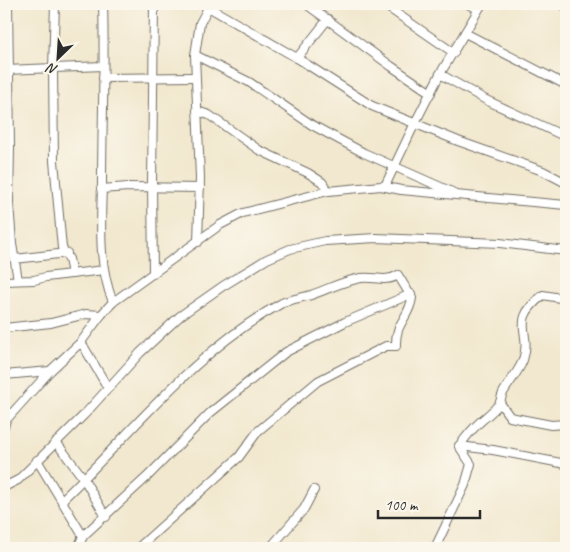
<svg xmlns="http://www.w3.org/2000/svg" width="570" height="552" viewBox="0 0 570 552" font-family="Caveat,sans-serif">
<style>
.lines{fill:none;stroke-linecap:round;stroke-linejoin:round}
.minor-casing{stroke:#716d64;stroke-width:10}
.minor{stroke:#fff;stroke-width:8}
</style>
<rect width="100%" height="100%" fill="#fbf7ec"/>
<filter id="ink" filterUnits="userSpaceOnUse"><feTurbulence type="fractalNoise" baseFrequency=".02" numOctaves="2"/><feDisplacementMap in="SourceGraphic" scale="10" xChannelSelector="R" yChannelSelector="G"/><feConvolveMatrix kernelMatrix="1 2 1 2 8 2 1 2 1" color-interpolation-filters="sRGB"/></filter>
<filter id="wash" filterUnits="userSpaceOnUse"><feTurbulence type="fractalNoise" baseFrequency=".0096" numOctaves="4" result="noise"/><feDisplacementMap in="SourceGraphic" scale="20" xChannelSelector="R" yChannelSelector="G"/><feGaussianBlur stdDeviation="1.12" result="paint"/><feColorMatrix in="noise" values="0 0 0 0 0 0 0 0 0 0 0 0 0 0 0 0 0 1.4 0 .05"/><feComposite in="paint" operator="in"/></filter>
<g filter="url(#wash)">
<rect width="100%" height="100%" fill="#f2e8cf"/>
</g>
<g filter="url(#ink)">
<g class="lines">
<defs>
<g id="minor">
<polyline points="8,4 10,147 9,203 12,244 18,280"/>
<polyline points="55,4 53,68 54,161 62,248 69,259 72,274"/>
<path d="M 103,4 C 105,64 102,124 102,184 C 101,223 98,266 113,302"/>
<polyline points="203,4 297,58 372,106 458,141 543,171 566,183"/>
<polyline points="306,4 391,66 431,93"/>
<polyline points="383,4 454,53"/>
<polyline points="468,4 478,9"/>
<polyline points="562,4 566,7"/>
<polyline points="465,33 566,85"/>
<polyline points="195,55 249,82 312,125 364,153 452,192"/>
<polyline points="297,58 328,19"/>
<polyline points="6,70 103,66"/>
<polyline points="440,74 486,100 566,137"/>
<polyline points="103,78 195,77"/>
<polyline points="197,111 209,115 259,150 308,173 322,182 328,191"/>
<polyline points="385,186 415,123 440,74 482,4"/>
<polyline points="101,189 128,187 200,188"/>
<polyline points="198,242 200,178 195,55 200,23 208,8"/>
<polyline points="15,259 67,253"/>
<polyline points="153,274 152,184 154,4"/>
<polyline points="4,281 34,280 46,277 104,270"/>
<polyline points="4,328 51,323 86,314 101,315"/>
<polyline points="81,342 108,388"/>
<polyline points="4,375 50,371"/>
<polyline points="500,403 510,417 551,425 566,424"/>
<polyline points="4,427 6,420 50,371 81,342 101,315 113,302 220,225 243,213 328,191 381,186 401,190 566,205"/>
<polyline points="56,442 84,479 106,517"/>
<path d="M 459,446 C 464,440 468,434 474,428 C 481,420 492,413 499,404 C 501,401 501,397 503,393 C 509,382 518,373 523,360 C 533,330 508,323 543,295 L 566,299"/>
<polyline points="459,446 493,450 566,464"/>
<polyline points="37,460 83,536"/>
<polyline points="4,487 18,480 84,415 140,353 180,316 223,286 267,259 290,249 325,241 376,238 500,243 566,251"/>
<path d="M 62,500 C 133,432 194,351 282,303 C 291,299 301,298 311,295 C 328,289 343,281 361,278 C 374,276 386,283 398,275 L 412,298 C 409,319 395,322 396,346 L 386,346 L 318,381 L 258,431 L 239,457 L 138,548"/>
<polyline points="78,548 83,536 147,477 210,413 286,352 345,322 411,294"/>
<polyline points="270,548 304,509 314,490"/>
<polyline points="435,548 465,485 471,464 459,446"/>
</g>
</defs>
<use href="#minor" class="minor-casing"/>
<use href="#minor" class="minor"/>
</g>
</g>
<rect width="570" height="552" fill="none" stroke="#fbf7ec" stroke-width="20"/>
<g transform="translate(58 58) rotate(205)" stroke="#fbf7ec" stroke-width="4" paint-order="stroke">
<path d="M0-4L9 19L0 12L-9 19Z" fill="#2b2b2b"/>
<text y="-8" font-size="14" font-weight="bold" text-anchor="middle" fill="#2b2b2b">N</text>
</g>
<path d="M378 510v8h102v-8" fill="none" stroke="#2b2b2b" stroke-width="2.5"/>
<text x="385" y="510" font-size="15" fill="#2b2b2b" stroke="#fbf7ec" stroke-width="4" paint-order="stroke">100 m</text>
</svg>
